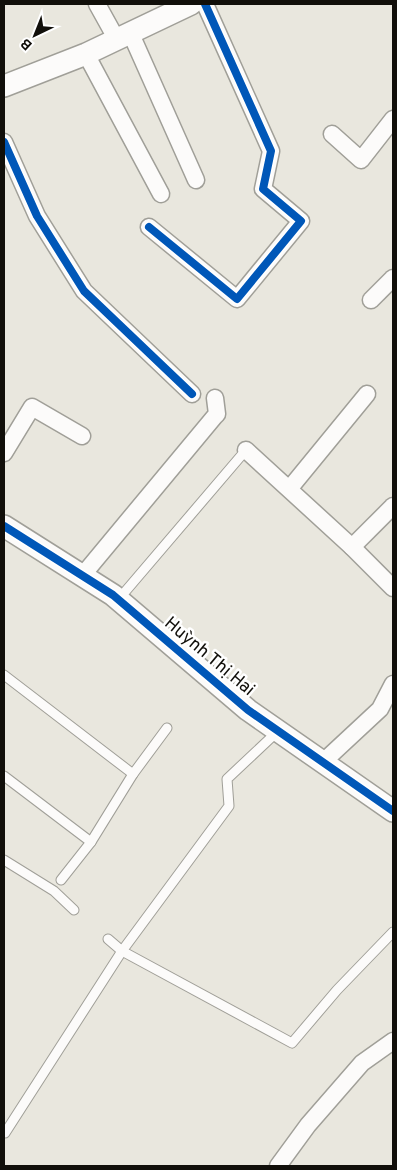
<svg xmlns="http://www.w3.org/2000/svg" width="397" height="1170" viewBox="0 0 397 1170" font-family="Overpass,sans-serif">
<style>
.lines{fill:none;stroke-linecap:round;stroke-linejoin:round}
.service-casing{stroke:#a09f98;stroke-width:11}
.minor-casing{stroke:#a09f98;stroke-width:19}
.tertiary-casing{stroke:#a09f98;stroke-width:24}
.service{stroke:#fcfbfa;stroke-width:9}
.minor{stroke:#fcfbfa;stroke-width:16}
.tertiary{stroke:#fcfbfa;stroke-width:21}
.cycleway-casing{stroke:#fff;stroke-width:11}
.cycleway{stroke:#0057b8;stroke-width:8}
.labels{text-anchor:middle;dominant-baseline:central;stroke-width:5;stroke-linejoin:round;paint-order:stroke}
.street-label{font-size:18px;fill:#110f0a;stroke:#fff}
</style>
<rect width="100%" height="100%" fill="#e9e7de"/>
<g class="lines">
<defs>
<g id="service">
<polyline points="118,600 246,450"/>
<polyline points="4,675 133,774"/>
<polyline points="4,776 91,842"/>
<polyline points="4,860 54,891 74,910"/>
<polyline points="61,880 91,842 133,774 167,728"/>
<polyline points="108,939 122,951 292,1043 337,990 393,932"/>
<polyline points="4,1132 5,1133 122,951 229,806 227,779 278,731"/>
</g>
<g id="minor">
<polyline points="97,4 117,40"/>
<polyline points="131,34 196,180"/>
<polyline points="86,54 161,194"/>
<polyline points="332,134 361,160 393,119"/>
<polyline points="4,142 37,216 84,291 192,394"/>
<polyline points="149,227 237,299 301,221 263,189 271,151 205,4"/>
<polyline points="371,300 393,278"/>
<polyline points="246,450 352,547 393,588"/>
<polyline points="4,453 32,407 82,436"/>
<polyline points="290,488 367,394"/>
<polyline points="352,547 393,506"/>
<polyline points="82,576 215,416 217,414 215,398"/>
<polyline points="323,762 380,709 393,684"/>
<polyline points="278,1166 308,1125 362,1063 393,1041"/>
</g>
<g id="tertiary">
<polyline points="4,86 86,54 191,4"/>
<polyline points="4,526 113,595 248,710 393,811"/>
</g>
</defs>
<use href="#service" class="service-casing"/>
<use href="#minor" class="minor-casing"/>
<use href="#tertiary" class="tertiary-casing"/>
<use href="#service" class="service"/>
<use href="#minor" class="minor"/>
<use href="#tertiary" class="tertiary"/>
<defs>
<g id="cycleway">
<polyline points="4,142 37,216 84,291 192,394"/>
<polyline points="149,227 237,299 301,221 263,189 271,151 205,4"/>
<polyline points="4,526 113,595 248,710 393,811"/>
</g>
</defs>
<use href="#cycleway" class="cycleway-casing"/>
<use href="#cycleway" class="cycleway"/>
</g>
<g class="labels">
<g class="street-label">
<text transform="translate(209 657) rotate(40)">Huỳnh Thị Hai</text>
</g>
</g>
<rect width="397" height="1170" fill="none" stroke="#110f0a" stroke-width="10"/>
<g transform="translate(35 35) rotate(223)" stroke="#ffffff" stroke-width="4" paint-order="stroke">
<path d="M0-4L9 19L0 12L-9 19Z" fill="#110f0a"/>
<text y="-8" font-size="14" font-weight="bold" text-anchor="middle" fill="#110f0a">B</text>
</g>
</svg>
